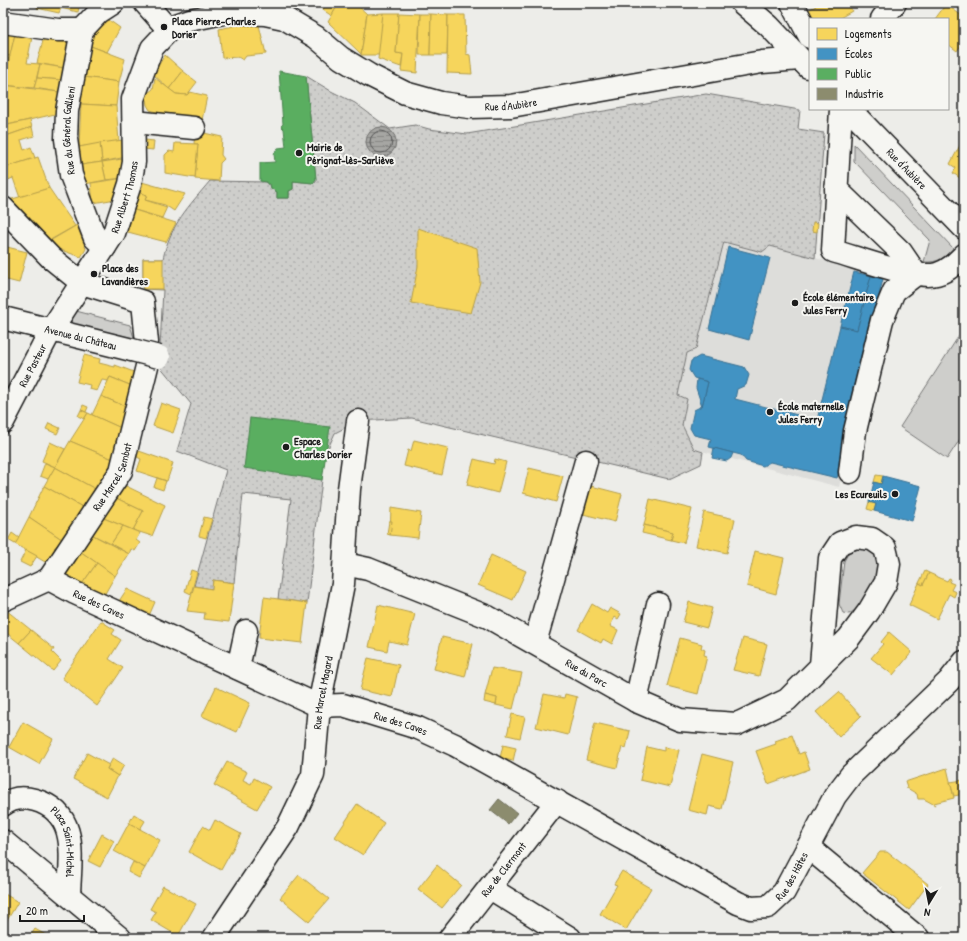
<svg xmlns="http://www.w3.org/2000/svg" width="967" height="941" viewBox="0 0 967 941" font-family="'Patrick Hand',sans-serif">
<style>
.built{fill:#ddddda}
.grass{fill:#cececb;stroke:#757574}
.park{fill:url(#park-dots);stroke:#757574}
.water{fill:url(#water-rules);stroke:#6f6f6d}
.homes{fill:#f6d55c;stroke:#b59e49}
.schools{fill:#4393c3;stroke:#376f91}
.public{fill:#5aae61;stroke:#47824c}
.industry{fill:#8c8c6e;stroke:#6a6a55}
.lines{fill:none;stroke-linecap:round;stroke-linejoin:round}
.shore{stroke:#535352;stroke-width:1}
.minor-casing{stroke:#1c1c1c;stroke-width:25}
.minor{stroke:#f6f6f2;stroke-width:22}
.minor-bridge-casing{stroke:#1c1c1c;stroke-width:25;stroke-linecap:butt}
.minor-bridge{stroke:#f6f6f2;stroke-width:22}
.poi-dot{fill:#1c1c1c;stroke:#f6f6f2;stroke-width:1.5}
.labels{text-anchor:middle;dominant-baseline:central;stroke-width:4;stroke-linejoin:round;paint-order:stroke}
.poi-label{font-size:11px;font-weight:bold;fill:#1c1c1c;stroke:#f6f6f2;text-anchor:start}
.street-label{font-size:11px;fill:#1c1c1c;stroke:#f6f6f2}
</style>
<defs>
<pattern id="park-dots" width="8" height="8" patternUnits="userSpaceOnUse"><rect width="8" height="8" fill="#cececb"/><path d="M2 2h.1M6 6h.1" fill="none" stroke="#b0b0ae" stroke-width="1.8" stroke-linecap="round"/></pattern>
<pattern id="water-rules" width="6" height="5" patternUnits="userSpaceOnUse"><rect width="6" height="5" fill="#a6a6a3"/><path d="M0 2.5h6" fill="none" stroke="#868684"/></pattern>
</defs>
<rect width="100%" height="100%" fill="#edede9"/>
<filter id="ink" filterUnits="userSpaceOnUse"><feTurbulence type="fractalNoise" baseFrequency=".025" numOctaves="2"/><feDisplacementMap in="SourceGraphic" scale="8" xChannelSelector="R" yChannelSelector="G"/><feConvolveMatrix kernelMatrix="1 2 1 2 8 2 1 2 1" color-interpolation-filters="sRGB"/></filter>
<g filter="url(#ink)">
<polygon class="built" points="725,242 762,252 769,246 888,277 839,487 694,449 682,425 687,399 678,395 687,353 696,349"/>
<g class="grass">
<path d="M 854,144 L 953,248 C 944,258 938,263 924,262 L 930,240 L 854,161 Z"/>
<polygon points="76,311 130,325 135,341 70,324"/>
<polygon points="960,334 964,337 964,433 947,459 900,427"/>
<polygon points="862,548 871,550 879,559 876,584 857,609 849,614 843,613 839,604 844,561 849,552"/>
</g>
<path class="park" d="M 306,76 L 331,91 L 355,103 L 390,129 L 415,125 L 429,129 L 467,134 L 706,94 L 800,110 L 798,129 L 824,133 L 815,258 L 770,246 L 762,252 L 724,242 L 696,349 L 687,353 L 678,395 L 687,399 L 682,425 L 694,449 L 703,452 L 701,464 L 669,479 L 412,418 L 358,421 L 335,433 L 325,455 L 307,603 L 278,599 L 291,499 L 243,494 L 234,583 L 213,580 L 212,589 L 194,586 L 226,470 L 177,451 L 191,404 L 159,365 L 163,290 L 143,289 L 143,259 L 163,259 C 170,225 189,206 210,181 L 267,182 L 267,184 L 270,184 L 271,188 L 277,192 L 277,198 L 289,198 L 289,191 L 293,189 L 293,181 L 313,183 L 316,181 Z"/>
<circle class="water" cx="381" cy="142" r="15"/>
<g class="homes">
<polygon points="38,3 70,3 69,10 61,8 59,13 37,8"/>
<polygon points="70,3 80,3 78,12 69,10"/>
<polygon points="326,3 337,6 332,16 323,10"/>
<polygon points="339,3 355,3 367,14 361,54 328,22"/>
<polygon points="814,3 857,3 850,7 852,11 838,19 810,19 804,12 816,6"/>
<polygon points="946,4 962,16 964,13 964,41 957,51 948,44 948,19 935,19"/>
<polygon points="383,13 380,55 361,55 367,14"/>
<polygon points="383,13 399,13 396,53 403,54 401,67 378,59"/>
<polygon points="399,13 420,14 417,73 401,71 403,54 396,53"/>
<polygon points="420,14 431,14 430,55 419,55"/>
<polygon points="431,14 448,15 447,55 430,55"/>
<polygon points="448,15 465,15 466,54 470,55 472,74 447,73"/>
<polygon points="106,18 120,28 107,52 88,45 93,33"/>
<polygon points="258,21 266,54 246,56 243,60 238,57 222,58 219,29"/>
<polygon points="3,32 15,34 10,56 3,55"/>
<polygon points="15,34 32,37 27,63 40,64 34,88 3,85"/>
<polygon points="44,37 72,41 64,68 37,63"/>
<polygon points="88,45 125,59 119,82 84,77"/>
<polygon points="3,55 10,56 9,59 3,58"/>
<polygon points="165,55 183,71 169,89 153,74"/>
<polygon points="3,58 9,59 3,85"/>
<polygon points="40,64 64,68 62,80 37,78"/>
<polygon points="183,71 197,82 187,95 176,94 169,89"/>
<polygon points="84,77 119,82 116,106 81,104"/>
<polygon points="37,78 62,80 59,92 34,88"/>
<polygon points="155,78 176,94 187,95 190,92 207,96 201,125 150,110 147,105 146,99 148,93 153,89"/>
<polygon points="3,85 59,92 55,114 3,126"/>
<polygon points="81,104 116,106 119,141 79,147"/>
<polygon points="30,120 32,127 3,137 3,126"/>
<polygon points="32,127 34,136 21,140 24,150 31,147 35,158 3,168 3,137"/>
<polygon points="195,131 222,137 221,155 224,159 220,163 219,181 195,179 198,144 194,144"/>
<polygon points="964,138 964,181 953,173 956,168 950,164"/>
<polygon points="123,140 126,157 102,162 100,143"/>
<polygon points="145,140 154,141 153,150 144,149"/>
<polygon points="100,143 102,162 81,165 79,147"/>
<polygon points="175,143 198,144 195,178 165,173 165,155 169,151 174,152"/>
<polygon points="38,157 49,188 20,198 13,178 3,182 3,168"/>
<polygon points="122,159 124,178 106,180 102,162"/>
<polygon points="102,162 106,180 85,184 80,174 83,173 81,165"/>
<polygon points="124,178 116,199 93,203 91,183"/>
<polygon points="138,181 185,194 174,211 165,205 145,200 147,195 134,191"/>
<polygon points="49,188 75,226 45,243 9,200"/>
<polygon points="134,191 147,195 145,200 167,207 162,218 128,208"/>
<polygon points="128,208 176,223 166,242 124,231"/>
<polygon points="813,222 818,223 817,232 812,231"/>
<polygon points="77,225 86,249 81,257 52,247 48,242"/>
<polygon points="418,228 477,248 480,282 471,313 411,303 418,266"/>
<polygon points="3,246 27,252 19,283 3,279"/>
<rect x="143" y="259" width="20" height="30"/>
<polygon points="84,355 100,359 99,363 115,367 115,365 142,375 137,388 110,377 108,381 102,380 97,391 89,389 90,385 77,382"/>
<polygon points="110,377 137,388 129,408 101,396"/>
<polygon points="101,396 129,408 121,428 92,415"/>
<polygon points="161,403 181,410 173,433 153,426"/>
<polygon points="83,405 88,407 86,412 81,410"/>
<polygon points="81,410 88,413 84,419 78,416"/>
<polygon points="88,413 121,428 115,443 118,444 115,460 70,441"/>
<polygon points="49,423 60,428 57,434 46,429"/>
<polygon points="414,440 448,448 442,475 404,466 408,450 411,451"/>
<polygon points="70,441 115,460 97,490 55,467"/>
<polygon points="50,442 65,449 55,467 42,461"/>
<polygon points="139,451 173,463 167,481 137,471 141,459 137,457"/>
<polygon points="474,459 494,464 495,459 506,462 498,493 467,485"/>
<polygon points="45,463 55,467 48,479 40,476"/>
<polygon points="55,467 97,490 86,509 44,486"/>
<polygon points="529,468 563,476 556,502 523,493"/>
<polygon points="876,475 883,476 881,484 874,482"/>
<polygon points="157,478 166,481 163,490 154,487"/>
<polygon points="124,485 165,505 152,536 133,530 143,511 116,498"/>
<polygon points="44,486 86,509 63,540 29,517"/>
<polygon points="591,486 622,494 615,522 583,514"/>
<polygon points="114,497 143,511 133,530 101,517"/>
<polygon points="650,499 692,509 684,543 671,540 673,532 644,525"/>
<polygon points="869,502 876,504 874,511 867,509"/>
<polygon points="391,508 421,513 418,538 390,535"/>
<polygon points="704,512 735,519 727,553 696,546"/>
<polygon points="29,517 63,540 54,548 57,551 45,562 15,544"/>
<polygon points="101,517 123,526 111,544 89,533"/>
<polygon points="204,517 212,519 206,538 199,536"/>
<polygon points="389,521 392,521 390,535 387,534"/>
<polygon points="644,525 673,532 671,540 642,533"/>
<polygon points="123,526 140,533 136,540 140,543 135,551 131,549 129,554 111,544"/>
<polygon points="12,533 19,538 15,544 8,540"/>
<polygon points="89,533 129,554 115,576 77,549"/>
<polygon points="77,549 97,563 82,584 65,574"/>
<polygon points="26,550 37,556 30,567 20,562"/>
<polygon points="755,551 784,558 776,594 747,586"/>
<polygon points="491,555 526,571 513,600 478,585"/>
<polygon points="97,563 115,576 103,597 82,584"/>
<polygon points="191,570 197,572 191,594 185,591"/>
<polygon points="925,571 929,573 923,585 919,583"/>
<polygon points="929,573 947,581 949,578 951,579 949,582 954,584 951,590 956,592 954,597 949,594 937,619 909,605 919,583 923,585"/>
<polygon points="213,580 234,583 229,622 204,619 205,613 187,611 194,586 212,589"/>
<polygon points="127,589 155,602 148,618 117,604"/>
<polygon points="264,597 307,603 302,643 259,638"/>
<polygon points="689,602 712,608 707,628 683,622"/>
<polygon points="592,604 607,613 610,608 621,614 618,619 615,617 610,626 618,630 612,644 603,639 601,643 578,630"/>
<polygon points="378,605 415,614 407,645 389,641 387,651 369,647"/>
<polygon points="6,610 31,630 19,643 3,630 3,612"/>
<polygon points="101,621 115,630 112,634 121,640 109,659 123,668 97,706 62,678"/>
<polygon points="31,630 54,649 52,652 61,661 53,671 19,643"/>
<polygon points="889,632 912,652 893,675 871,658 883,644 881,642"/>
<polygon points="442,637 473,644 465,677 434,669"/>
<polygon points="680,638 702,644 701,648 705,650 704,655 707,656 698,694 667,686"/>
<polygon points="743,638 767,644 759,676 733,670"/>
<polygon points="368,658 399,665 392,697 360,690"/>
<polygon points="492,668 522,673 513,709 496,705 497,698 485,695"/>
<polygon points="216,687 250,703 237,732 202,716"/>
<polygon points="839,692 861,716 839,737 816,712"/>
<polygon points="544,694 564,698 565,694 577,697 568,735 536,727"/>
<polygon points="485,695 497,698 496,705 484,702"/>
<polygon points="512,714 525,717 520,738 507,735"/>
<polygon points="23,722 53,739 39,764 9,747"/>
<polygon points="595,723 630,731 626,748 622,747 617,768 586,760"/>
<polygon points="792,735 799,754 804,752 810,769 768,784 756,751 776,744 775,741"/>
<polygon points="503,745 516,748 513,761 500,758"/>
<polygon points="647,747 664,751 664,747 679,750 670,787 640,780"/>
<polygon points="87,753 109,765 107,769 118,776 107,797 73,779"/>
<polygon points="702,754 733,762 722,809 709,806 707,815 688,810"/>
<polygon points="113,758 124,765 118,776 107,769"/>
<polygon points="227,762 247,772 243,780 251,784 254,778 270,787 257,809 214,785"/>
<polygon points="947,768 954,798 934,803 935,805 924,799 918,799 917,794 907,788 905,782"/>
<polygon points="963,780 964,794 954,796 950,782"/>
<polygon points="357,804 384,823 363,855 335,837"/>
<polygon points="134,814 145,821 140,829 129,823"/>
<polygon points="215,820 241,834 221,870 189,852 203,826 210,830"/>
<polygon points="129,823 160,840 145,868 114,851"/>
<polygon points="102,834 114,841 100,867 88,861"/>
<polygon points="880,852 887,852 928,884 909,910 862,873"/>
<polygon points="133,862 145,868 139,878 128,872"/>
<polygon points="437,865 461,885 442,908 418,889"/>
<polygon points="622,871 651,888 626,930 600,914 617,885 614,884"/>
<polygon points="299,875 329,899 309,922 280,898"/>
<polygon points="163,886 196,904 178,936 151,920 156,912 150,909"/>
<polygon points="3,893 18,902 3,927"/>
<polygon points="35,929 51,938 29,938"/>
</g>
<g class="schools">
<polygon points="728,247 770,258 749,340 709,329"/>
<polygon points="854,272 871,276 857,330 840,326"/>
<polygon points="871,276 883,279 842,443 845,444 837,478 770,462 763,466 746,461 741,455 709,447 711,439 694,435 690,428 694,410 702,406 708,382 694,378 689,370 691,361 700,356 744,367 749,375 746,385 737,389 735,399 817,420 840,326 857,330"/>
<polygon points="697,379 708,382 702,406 696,388"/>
<polygon points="714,448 733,453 731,458 727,461 712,458"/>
<polygon points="883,476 921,486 912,521 874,511 876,504 869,502 874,482 881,484"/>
</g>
<g class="public">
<polygon points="279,71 306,76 316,179 313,183 293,181 293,189 289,191 289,198 277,198 277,192 271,188 270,184 267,184 267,182 260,181 260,163 275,162 274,154 278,148 286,147 284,129 281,126 283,124"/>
<polygon points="250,418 330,427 322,480 244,468"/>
</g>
<polygon class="industry" points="499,799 517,813 508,824 490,810"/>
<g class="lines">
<circle class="shore" cx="381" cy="142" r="11"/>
<defs>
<g id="minor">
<polyline points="145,3 169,30"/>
<polyline points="742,3 769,26 808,67"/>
<polyline points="792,3 810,37"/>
<polyline points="882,19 895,3"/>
<polyline points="3,22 58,30 82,30"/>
<path d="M 841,109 L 833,251 C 856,257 915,280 937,274 C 948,271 956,263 964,255"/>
<path id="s1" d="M 849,109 L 964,228"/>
<polyline points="134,122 194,128"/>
<polyline points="836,189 901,252 916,274 894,291 882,320 855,431 850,472"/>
<polyline points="3,208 51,258 82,283 143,302 147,342"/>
<path id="s2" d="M 105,247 L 95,238 L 71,175 L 66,139 L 67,111 L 82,30 L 99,12 L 113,3"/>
<path id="s3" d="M 3,318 L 132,350"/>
<path id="s4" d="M 3,422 L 51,330 L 114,233 L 130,184 L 134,162 L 133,99 L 152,48 L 169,30 L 178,24 L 189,20 L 228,12 L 265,14 L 284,18 L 316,37 L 341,58 L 369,75 L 405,93 L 441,103 L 469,107 L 511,106 L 762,62 L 800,59"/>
<path id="s5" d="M 345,564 L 368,569 L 488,617 L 636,701 L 680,720 L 737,724 L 787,700 L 849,638 L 869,611 L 886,582 L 889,564 L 885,548 L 872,539 L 856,537 L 840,543 L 830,558 L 821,665"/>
<path id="s6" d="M 49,579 L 75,593 L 319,706 L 343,705 L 418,728 L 455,745 L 738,903 L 751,908 L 768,907 L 784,892 L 835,796 L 851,775 L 949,681 L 964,662"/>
<path id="s7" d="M 49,579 L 121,471 L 148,362"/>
<polyline points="3,600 49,579"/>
<polyline points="535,643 586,461"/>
<polyline points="238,668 246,631"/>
<polyline points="636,701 658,604"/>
<path id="s8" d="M 3,805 C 13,797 24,797 35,800 C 80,813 70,858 69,895"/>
<polyline points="3,841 120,938"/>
<polyline points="808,847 918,938"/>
<polyline points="490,888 570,938"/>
<path id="s9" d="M 214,938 L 288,827 L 313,775 L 319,706 L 343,584 L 349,489 L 358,421"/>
<path id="s10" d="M 450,938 L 557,801"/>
</g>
</defs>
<use href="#minor" class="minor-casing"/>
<use href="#minor" class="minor"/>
<defs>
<polyline id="minor-bridge" points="132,350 159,357"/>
</defs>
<use href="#minor-bridge" class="minor-bridge-casing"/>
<use href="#minor-bridge" class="minor-bridge"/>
</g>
</g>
<g class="poi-dot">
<circle cx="164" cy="27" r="4"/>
<circle cx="299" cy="153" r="4"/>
<circle cx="94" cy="274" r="4"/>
<circle cx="795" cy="303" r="4"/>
<circle cx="770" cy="412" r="4"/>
<circle cx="286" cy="447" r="4"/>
<circle cx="895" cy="494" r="4"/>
</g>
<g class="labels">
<g class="poi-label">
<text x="172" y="21">Place Pierre-Charles<tspan x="172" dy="13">Dorier</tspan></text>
<text x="307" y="147">Mairie de<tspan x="307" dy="13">Pérignat-lès-Sarliève</tspan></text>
<text x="102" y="268">Place des<tspan x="102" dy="13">Lavandières</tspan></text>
<text x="803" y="297">École élémentaire<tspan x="803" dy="13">Jules Ferry</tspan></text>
<text x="778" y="406">École maternelle<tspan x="778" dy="13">Jules Ferry</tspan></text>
<text x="294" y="441">Espace<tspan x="294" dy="13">Charles Dorier</tspan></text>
<text x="887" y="494" text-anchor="end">Les Ecureuils</text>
</g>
<g class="street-label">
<text stroke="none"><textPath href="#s4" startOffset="805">Rue d'Aubière</textPath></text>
<text stroke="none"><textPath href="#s2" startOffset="126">Rue du Général Gallieni</textPath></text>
<text stroke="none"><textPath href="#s1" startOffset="83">Rue d'Aubière</textPath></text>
<text stroke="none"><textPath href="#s4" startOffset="257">Rue Albert Thomas</textPath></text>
<text stroke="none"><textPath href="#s3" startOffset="80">Avenue du Château</textPath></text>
<text stroke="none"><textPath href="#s4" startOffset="64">Rue Pasteur</textPath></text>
<text stroke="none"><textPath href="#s7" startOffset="121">Rue Marcel Sembat</textPath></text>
<text stroke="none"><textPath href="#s6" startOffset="56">Rue des Caves</textPath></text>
<text stroke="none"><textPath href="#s5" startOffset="266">Rue du Parc</textPath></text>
<text stroke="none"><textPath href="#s9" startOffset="274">Rue Marcel Magard</textPath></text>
<text stroke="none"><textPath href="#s6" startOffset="383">Rue des Caves</textPath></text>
<text stroke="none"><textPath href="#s8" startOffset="90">Place Saint-Michel</textPath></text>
<text stroke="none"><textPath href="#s10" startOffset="87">Rue de Clermont</textPath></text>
<text stroke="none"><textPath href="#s6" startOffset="836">Rue des Hâtes</textPath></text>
</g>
</g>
<rect width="967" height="941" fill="none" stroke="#f6f6f2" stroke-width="16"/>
<rect x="8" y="8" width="951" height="925" fill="none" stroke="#1c1c1c" stroke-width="1.5" filter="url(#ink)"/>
<rect x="809" y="18" width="140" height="92" fill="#f6f6f2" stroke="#9f9f9c"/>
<rect x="817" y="28" width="20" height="12" fill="#f6d55c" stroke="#9f9f9c"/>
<text x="845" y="38" font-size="12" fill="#1c1c1c">Logements</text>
<rect x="817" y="48" width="20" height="12" fill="#4393c3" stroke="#9f9f9c"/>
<text x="845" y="58" font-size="12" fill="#1c1c1c">Écoles</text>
<rect x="817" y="68" width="20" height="12" fill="#5aae61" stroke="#9f9f9c"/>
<text x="845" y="78" font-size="12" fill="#1c1c1c">Public</text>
<rect x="817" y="88" width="20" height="12" fill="#8c8c6e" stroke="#9f9f9c"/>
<text x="845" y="98" font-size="12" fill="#1c1c1c">Industrie</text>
<g transform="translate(929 903) rotate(190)" stroke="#f6f6f2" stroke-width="3" paint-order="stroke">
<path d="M0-3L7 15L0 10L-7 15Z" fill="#1c1c1c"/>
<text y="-6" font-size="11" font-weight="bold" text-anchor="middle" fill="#1c1c1c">N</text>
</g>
<path d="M20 915v6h64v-6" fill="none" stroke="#1c1c1c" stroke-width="2"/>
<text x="26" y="915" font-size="12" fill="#1c1c1c" stroke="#f6f6f2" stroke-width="3" paint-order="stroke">20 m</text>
</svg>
